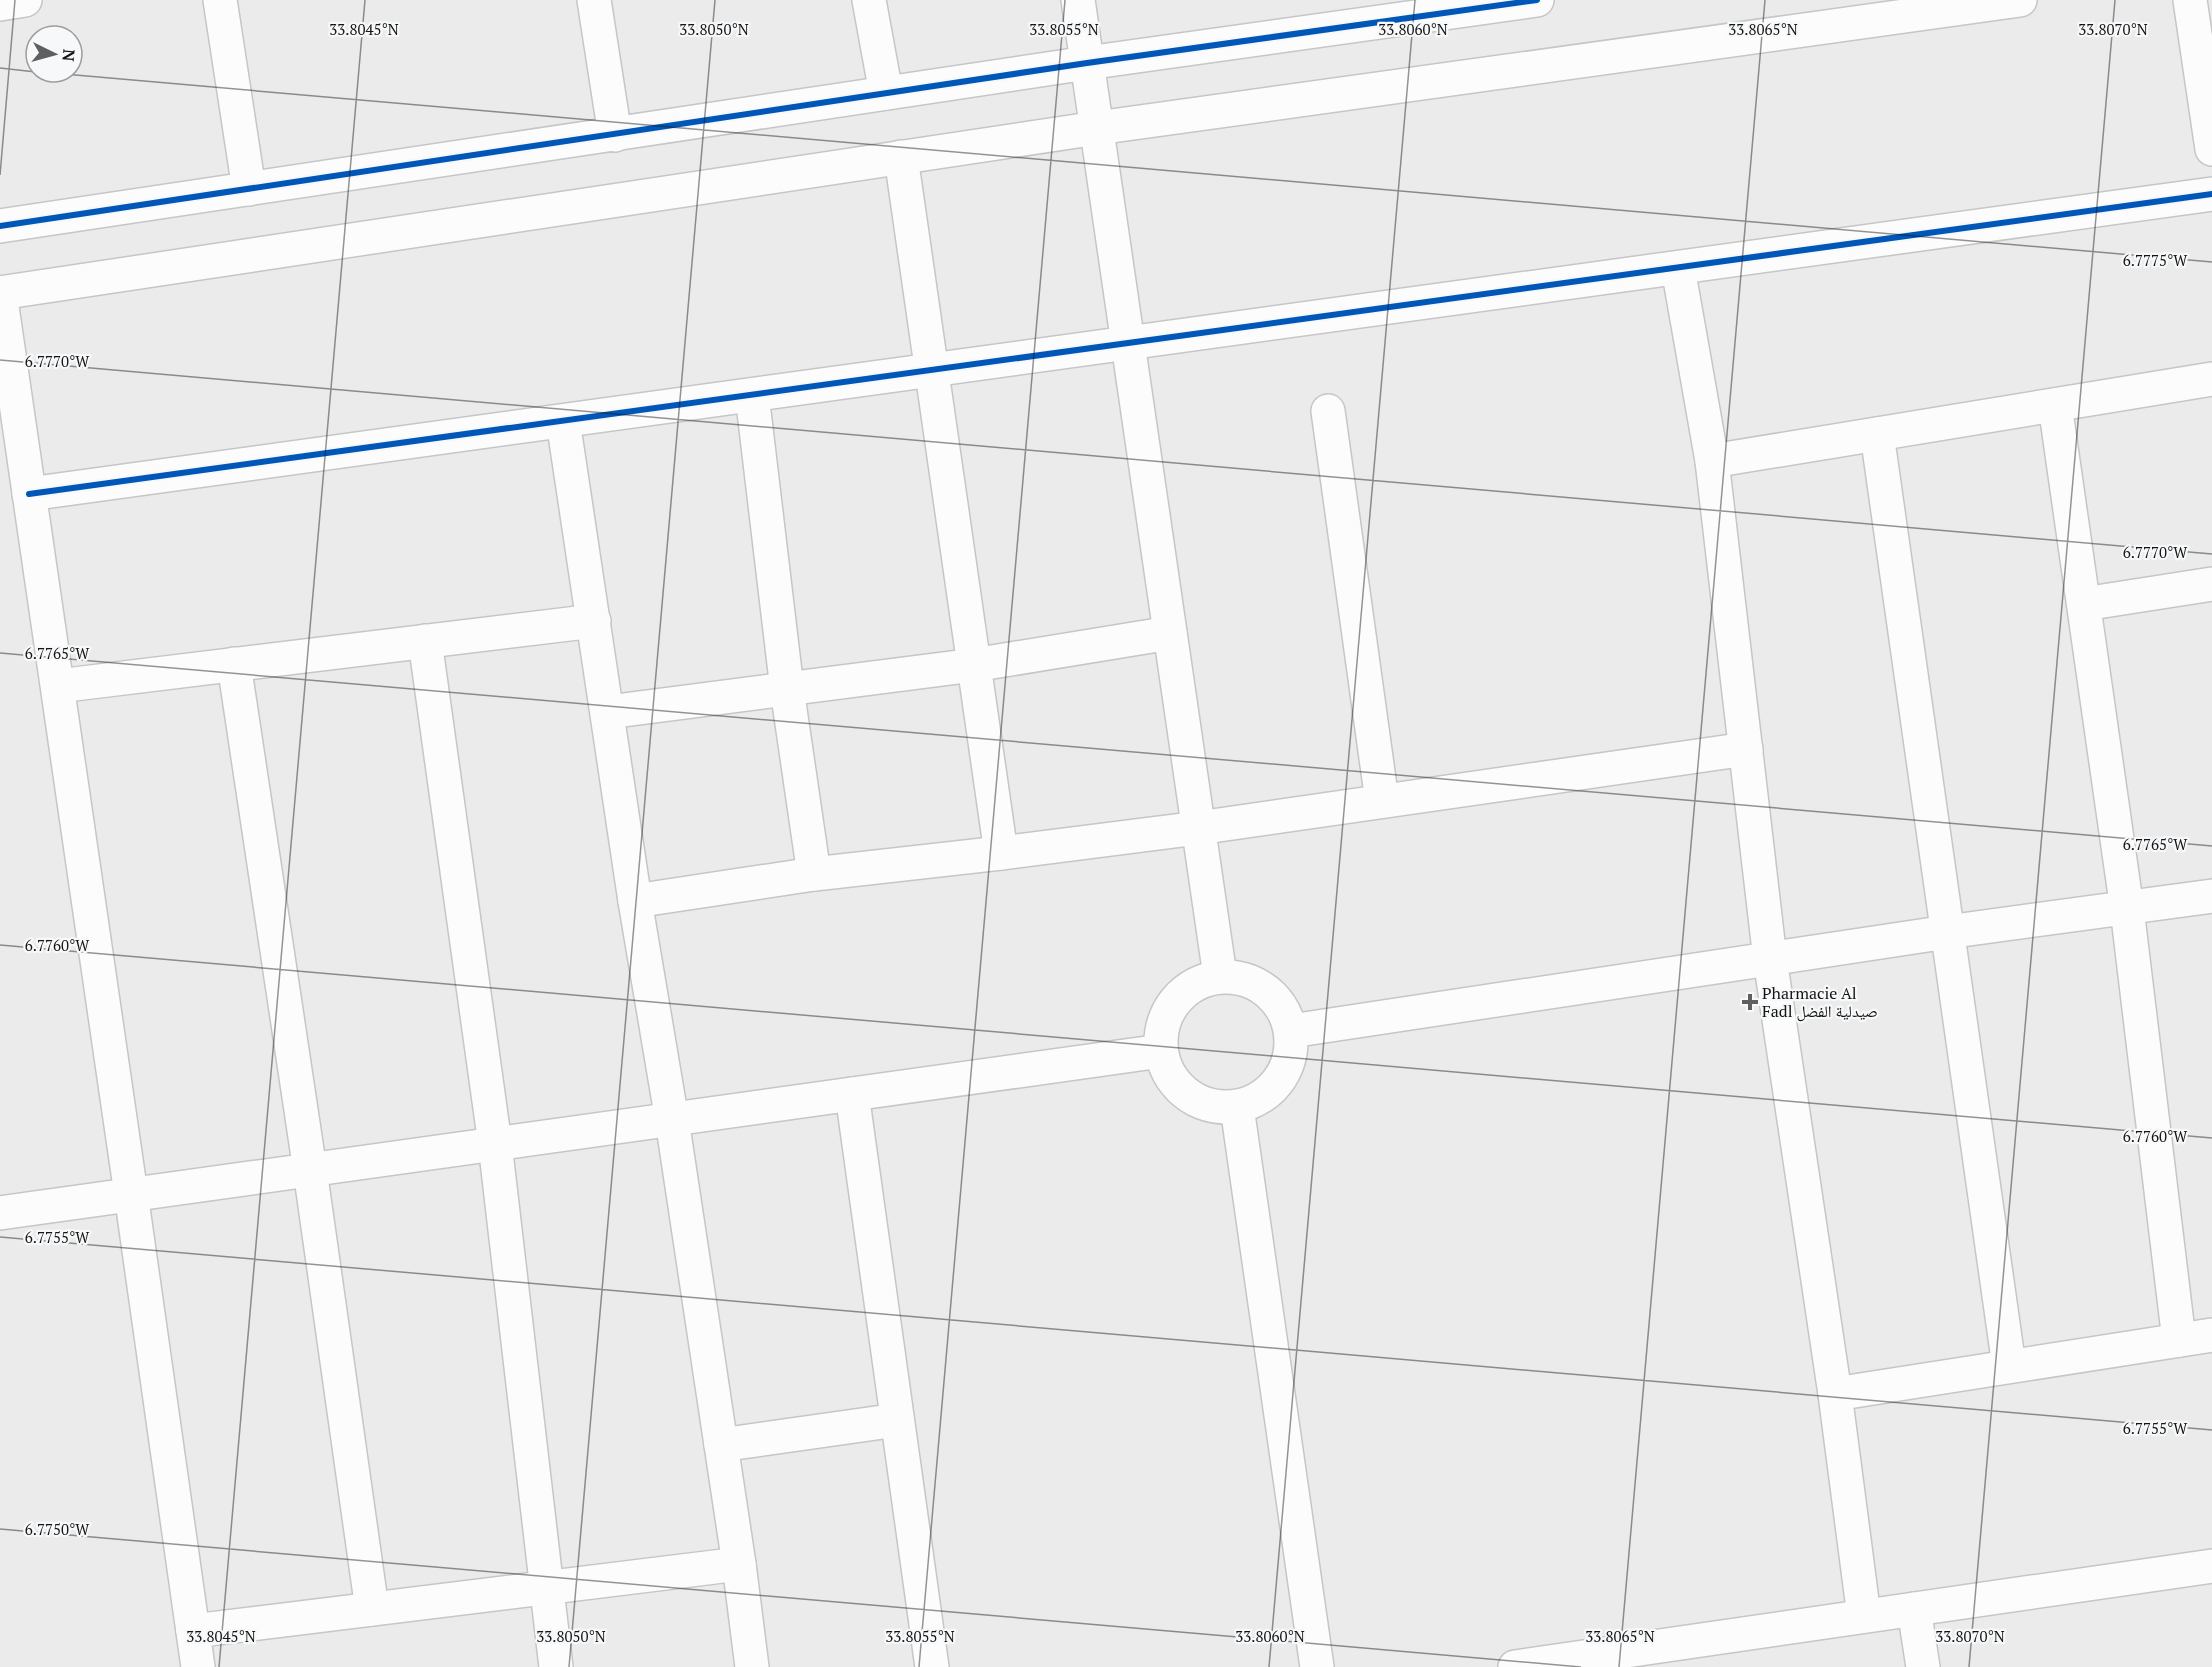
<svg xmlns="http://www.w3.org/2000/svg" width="2212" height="1667" viewBox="0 0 2212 1667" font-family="'PT Serif','Noto Naskh Arabic',serif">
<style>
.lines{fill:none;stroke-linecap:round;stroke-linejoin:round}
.street-casing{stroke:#c6c6c6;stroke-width:36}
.street{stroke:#fcfcfc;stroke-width:33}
.cycleway-casing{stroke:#f7f8f9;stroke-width:10}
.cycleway{stroke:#0057b8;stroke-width:6}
.ticks{fill:none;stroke:#141415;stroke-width:1.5;stroke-opacity:0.45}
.poi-dot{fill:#5f5f60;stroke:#f7f8f9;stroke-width:2}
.labels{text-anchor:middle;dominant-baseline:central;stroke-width:4.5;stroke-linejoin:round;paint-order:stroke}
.poi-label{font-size:16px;fill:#141415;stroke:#f7f8f9;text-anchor:start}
.ticks-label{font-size:15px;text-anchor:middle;fill:#141415;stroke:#f7f8f9;stroke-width:4.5;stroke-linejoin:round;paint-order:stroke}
</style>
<rect width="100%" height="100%" fill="#ebebeb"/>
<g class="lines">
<defs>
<g id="street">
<polyline points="220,0 249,189"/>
<polyline points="594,0 615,135"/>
<polyline points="869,0 886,93"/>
<polyline points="1078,0 1220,976"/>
<polyline points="2190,0 2212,149"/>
<polyline points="0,4 25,0"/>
<polyline points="901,157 1001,853"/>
<polyline points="0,226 1087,63 1537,0"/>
<polyline points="1678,268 1712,461 1770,959 1835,1394 1864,1616"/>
<polyline points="0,293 1097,128 2020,0"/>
<polyline points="0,293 131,1194 198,1667"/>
<polyline points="752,395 787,689 814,874"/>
<polyline points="2055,405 2127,909 2179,1340"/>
<polyline points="1328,411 1382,801"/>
<polyline points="563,421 635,901 672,1120 739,1564 752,1667"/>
<polyline points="1877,434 2009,1366"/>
<polyline points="1712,461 2212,379"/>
<polyline points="29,494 2212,194"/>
<polyline points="2084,604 2212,584"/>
<polyline points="425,641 495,1144 556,1667"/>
<polyline points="234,664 310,1170 372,1609"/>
<polyline points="58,686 594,621"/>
<polyline points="608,712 974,665 1170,633"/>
<polyline points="635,901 814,874 1001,853 1198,828 1746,749"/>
<circle cx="1226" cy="1042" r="65"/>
<polyline points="1291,1031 1947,932 2212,896"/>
<polyline points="852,1094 932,1667"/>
<polyline points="1237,1107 1317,1667"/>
<polyline points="0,1213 1161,1051"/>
<polyline points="1835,1394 2212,1335"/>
<polyline points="721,1445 897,1420"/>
<polyline points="1914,1609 1923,1667"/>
<polyline points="193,1631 739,1564"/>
<polyline points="1515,1667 2212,1566"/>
</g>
</defs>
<use href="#street" class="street-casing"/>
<use href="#street" class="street"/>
<defs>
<g id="cycleway">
<polyline points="0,226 1087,63 1537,0"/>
<polyline points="29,494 2212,194"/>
</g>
</defs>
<use href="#cycleway" class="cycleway-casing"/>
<use href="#cycleway" class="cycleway"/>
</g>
<path class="ticks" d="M 0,68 L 36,72M 41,72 L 2212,262M 0,175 L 15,0M 0,360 L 2212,554M 0,653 L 2212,846M 0,945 L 2212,1138M 0,1237 L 2212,1430M 0,1529 L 1581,1667M 219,1667 L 365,0M 569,1667 L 715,0M 919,1667 L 1065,0M 1269,1667 L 1415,0M 1619,1667 L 1765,0M 1969,1667 L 2115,0"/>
<path class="poi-dot" d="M1747 993h6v6h6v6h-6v6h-6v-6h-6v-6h6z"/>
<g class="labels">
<g class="poi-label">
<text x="1762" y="993">Pharmacie Al<tspan x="1762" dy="18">Fadl صيدلية الفضل</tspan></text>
</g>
</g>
<g class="ticks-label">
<text x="364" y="35">33.8045°N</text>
<text x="714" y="35">33.8050°N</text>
<text x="1064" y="35">33.8055°N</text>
<text x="1413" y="35">33.8060°N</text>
<text x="1763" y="35">33.8065°N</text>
<text x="2113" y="35">33.8070°N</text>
<text x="2155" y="266">6.7775°W</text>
<text x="57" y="367">6.7770°W</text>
<text x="2155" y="558">6.7770°W</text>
<text x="57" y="659">6.7765°W</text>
<text x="2155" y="850">6.7765°W</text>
<text x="57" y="951">6.7760°W</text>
<text x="2155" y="1142">6.7760°W</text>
<text x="57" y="1243">6.7755°W</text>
<text x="2155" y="1434">6.7755°W</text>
<text x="57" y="1535">6.7750°W</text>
<text x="221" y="1642">33.8045°N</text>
<text x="571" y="1642">33.8050°N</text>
<text x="920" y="1642">33.8055°N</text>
<text x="1270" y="1642">33.8060°N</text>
<text x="1620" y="1642">33.8065°N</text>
<text x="1970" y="1642">33.8070°N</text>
</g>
<g transform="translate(54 54) rotate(95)"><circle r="28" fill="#f7f8f9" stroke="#9c9d9e" stroke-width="1.5"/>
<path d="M0-4.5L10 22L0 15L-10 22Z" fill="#5f5f60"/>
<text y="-9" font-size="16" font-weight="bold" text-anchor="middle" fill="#141415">N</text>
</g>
</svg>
